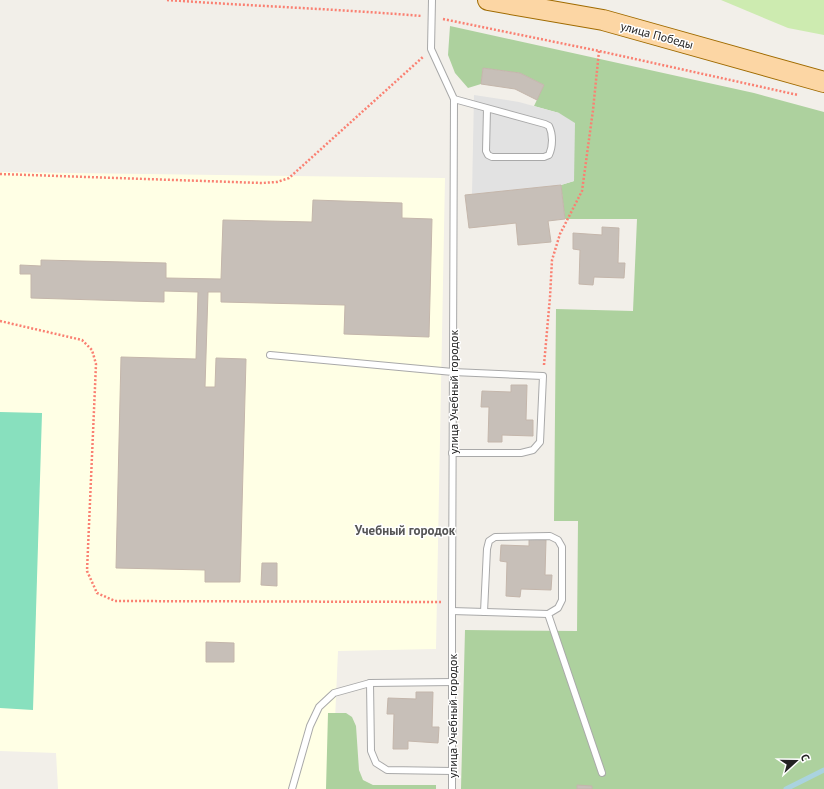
<svg xmlns="http://www.w3.org/2000/svg" width="824" height="789" viewBox="0 0 824 789" font-family="'PT Sans',sans-serif">
<style>
.education{fill:#ffffe5}
.grass{fill:#cdebb0}
.forest{fill:#add19e}
.pitch{fill:#88e0be}
.parking{fill:#e2e2e2}
.lines{fill:none;stroke-linecap:round;stroke-linejoin:round}
.stream{stroke:#aad3df;stroke-width:5}
.building{fill:#c7bfb8;stroke:#c4b6ab}
.service-casing{stroke:#a9a9a9;stroke-width:8}
.primary-casing{stroke:#a06b00;stroke-width:22}
.path{stroke:#fa8072;stroke-width:2.5;stroke-dasharray:2 2;stroke-linecap:butt}
.service{stroke:#fff;stroke-width:6}
.primary{stroke:#fcd6a4;stroke-width:20}
.labels{text-anchor:middle;dominant-baseline:central;stroke-width:3;stroke-linejoin:round;paint-order:stroke}
.street-label{font-size:12px;fill:#222;stroke:#fff}
.neighbourhood-label{font-size:13px;font-weight:bold;fill:#555;stroke:#fff}
</style>
<rect width="100%" height="100%" fill="#f2efe9"/>
<polygon class="education" points="0,172 445,178 436,649 338,651 332,789 58,789 56,753 0,751"/>
<polygon class="grass" points="721,0 824,0 824,35 788,28"/>
<g class="forest">
<polygon points="450,26 754,93 824,112 824,789 461,789 465,630 577,631 578,521 554,521 556,309 633,311 637,219 565,219 561,185 574,181 559,113 534,106 544,85 520,73 483,68 481,84 468,88 455,73 448,55"/>
<polygon points="328,713 346,713 352,717 356,726 359,770 363,780 373,785 436,785 436,789 326,789"/>
</g>
<polygon class="pitch" points="0,412 42,413 33,710 0,708"/>
<polygon class="parking" points="474,95 519,102 559,113 575,123 574,181 561,185 472,194"/>
<g class="lines">
<polyline class="stream" points="786,789 824,770"/>
</g>
<g class="building">
<polygon points="483,68 520,73 544,85 537,100 515,89 481,84"/>
<polygon points="561,185 565,219 548,221 551,242 518,245 516,223 469,228 465,195"/>
<polygon points="313,200 402,203 402,218 432,219 429,337 344,334 345,305 221,302 221,292 208,292 205,387 215,387 216,358 246,359 240,582 205,582 205,570 116,568 121,357 196,359 198,292 164,291 164,302 31,298 31,274 20,274 20,265 41,266 41,260 166,263 166,278 221,279 223,220 312,222"/>
<polygon points="602,227 619,228 618,263 625,263 624,278 594,277 593,285 579,284 580,250 573,249 573,233 602,235"/>
<polygon points="511,385 527,385 526,420 533,420 533,436 502,435 502,442 488,442 489,407 481,407 482,391 511,392"/>
<polygon points="529,539 546,540 545,575 552,575 551,590 521,589 520,597 506,596 507,562 500,561 501,545 529,546"/>
<polygon points="262,563 277,563 277,586 261,585"/>
<polygon points="206,642 234,643 234,662 206,662"/>
<polygon points="416,692 433,692 432,727 439,727 438,743 408,741 408,749 393,749 394,714 387,714 388,698 416,699"/>
<polygon points="577,785 592,786 592,789 577,789"/>
</g>
<g class="lines">
<defs>
<g id="service">
<polyline points="432,0 431,49 454,99 452,611 452,789"/>
<path d="M 454,99 L 545,124 L 549,126 C 553,134 553,146 549,155 L 544,157 L 492,157 L 488,155 L 486,151 L 487,109"/>
<polyline points="270,355 453,372 543,376 540,442 533,450 521,453 452,453"/>
<polyline points="452,611 548,614"/>
<polyline points="484,612 487,549 489,541 495,537 550,536 558,540 562,547 562,600 558,608 548,614 602,773"/>
<polyline points="370,683 371,751 376,763 387,770 452,771"/>
<polyline points="292,789 310,726 319,707 334,693 370,683 453,682"/>
</g>
<polyline id="primary" points="488,0 603,20 824,82"/>
</defs>
<use href="#service" class="service-casing"/>
<use href="#primary" class="primary-casing"/>
<g class="path">
<path d="M 167,0 C 252,6 337,9 422,16"/>
<polyline points="443,19 599,51 798,95"/>
<polyline points="0,174 262,183 277,182 289,178 424,56"/>
<polyline points="0,321 82,340 92,350 96,364 87,571 97,593 115,601 441,602"/>
<polyline points="544,365 550,297 552,260 560,234 582,191 593,110 599,51"/>
</g>
<use href="#service" class="service"/>
<use href="#primary" class="primary"/>
</g>
<g class="labels">
<g class="street-label">
<text transform="translate(657 35) rotate(15)">улица Победы</text>
<text transform="translate(453 392) rotate(-90)">улица Учебный городок</text>
<text transform="translate(452 716) rotate(-90)">улица Учебный городок</text>
</g>
<g class="neighbourhood-label">
<text x="405" y="530">Учебный городок</text>
</g>
</g>
<g transform="translate(796 761) rotate(69)" stroke="#ffffff" stroke-width="3" paint-order="stroke">
<path d="M0-3L7 15L0 10L-7 15Z" fill="#222222"/>
<text y="-6" font-size="11" font-weight="bold" text-anchor="middle" fill="#222222">С</text>
</g>
</svg>
